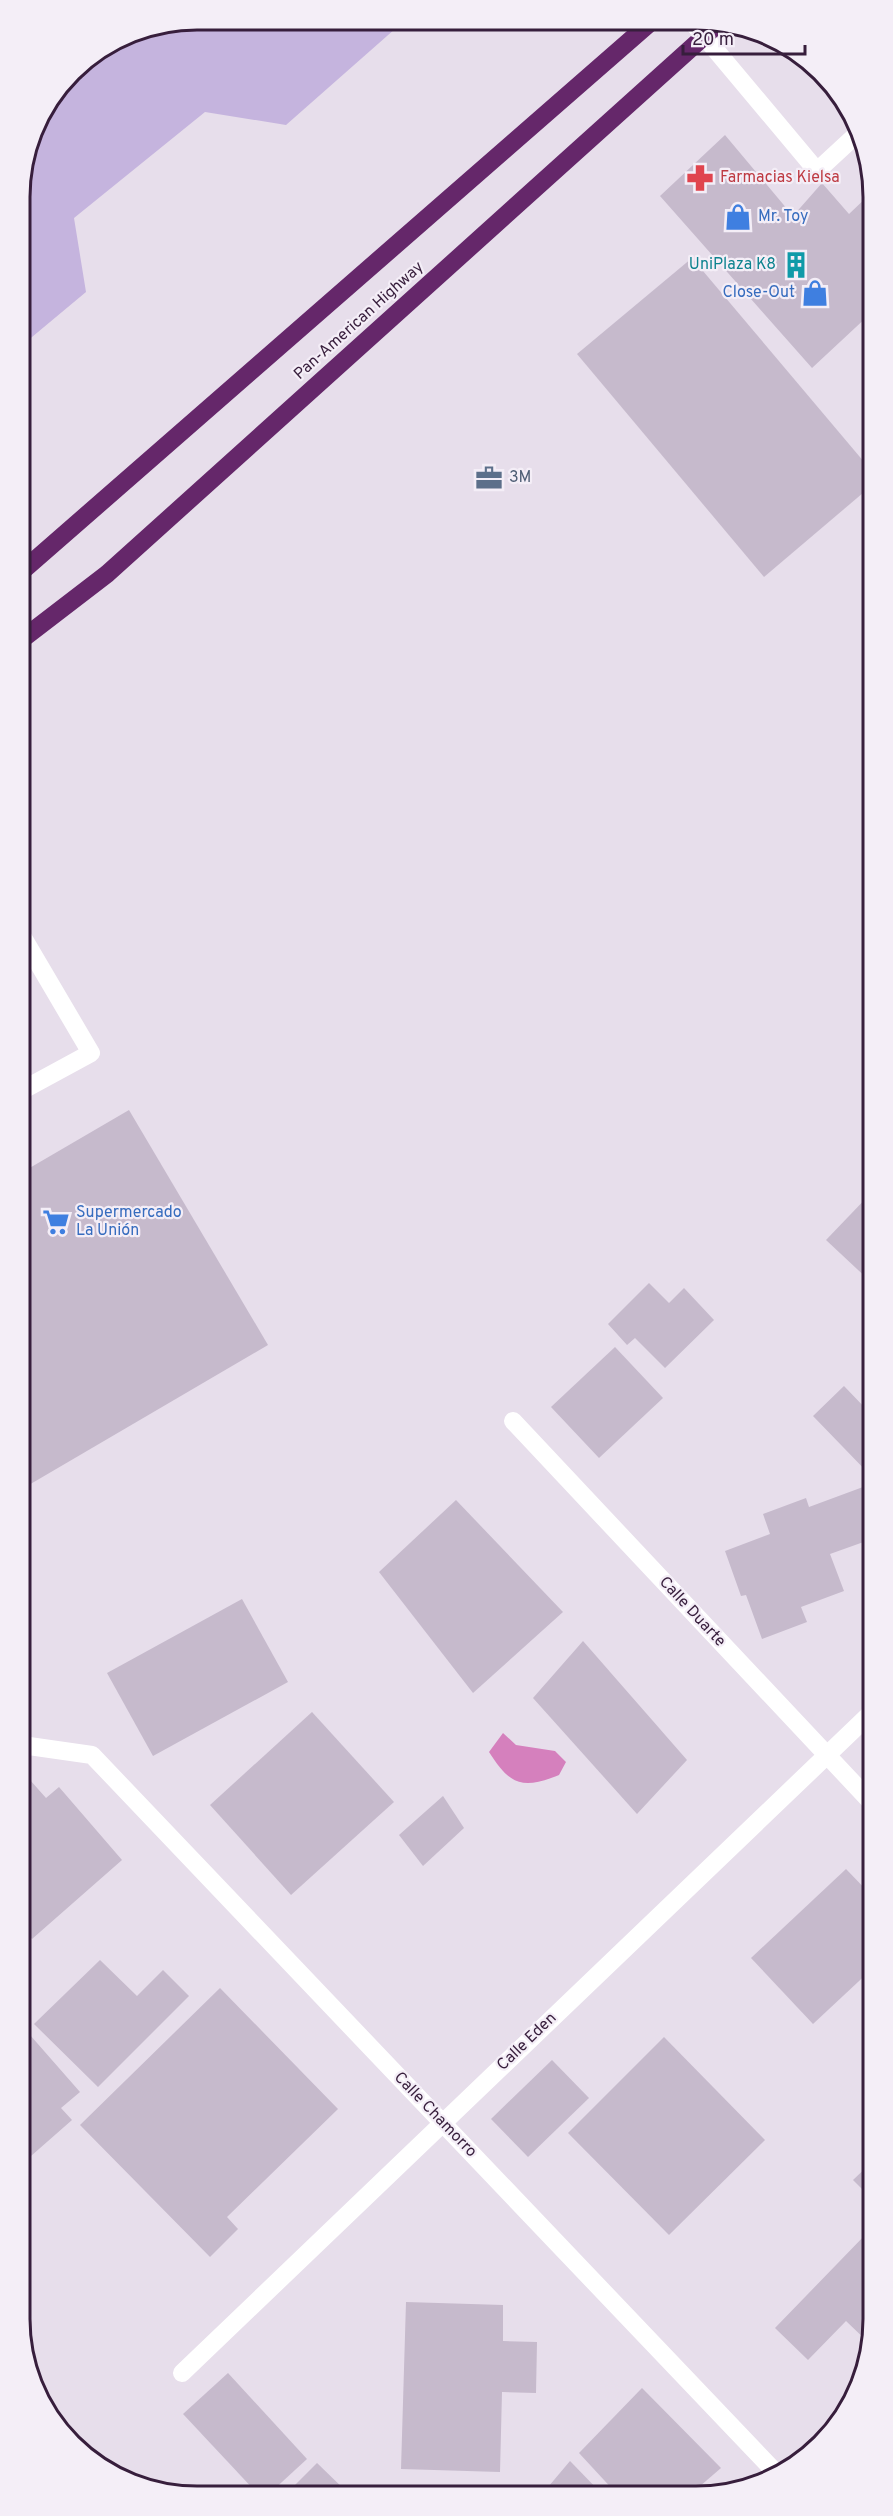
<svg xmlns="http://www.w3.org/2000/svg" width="893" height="2516" viewBox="0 0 893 2516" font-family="Overpass,sans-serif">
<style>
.green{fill:#c5b4de}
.water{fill:#d580bd}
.building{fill:#c6bacc}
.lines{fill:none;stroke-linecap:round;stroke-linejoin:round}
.lane{stroke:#fff;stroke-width:18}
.street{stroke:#fff;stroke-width:18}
.highway{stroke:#65276a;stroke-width:18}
.labels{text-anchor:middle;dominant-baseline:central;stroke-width:4.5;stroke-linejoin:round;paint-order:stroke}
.health-label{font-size:16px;fill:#be3a42;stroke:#f4eef7;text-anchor:start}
.shop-label{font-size:16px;fill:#366cbe;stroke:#f4eef7;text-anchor:start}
.culture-label{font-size:16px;fill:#0d838f;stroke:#f4eef7;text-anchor:end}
.street-label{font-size:16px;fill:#371e3c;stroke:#f4eef7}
.service-label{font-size:16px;fill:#4e5e75;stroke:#f4eef7;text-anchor:start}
.rim{fill:none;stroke:#371e3c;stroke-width:3}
</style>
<rect width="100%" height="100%" fill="#e7deeb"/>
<polygon class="green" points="197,20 404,21 286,125 205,112 74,218 86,292 20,347 20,185 38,118 80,64 129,33"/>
<path class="water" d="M 503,1733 L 516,1745 L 555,1751 L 566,1762 L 559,1775 C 522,1790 510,1785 489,1752 Z"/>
<g class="building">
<polygon points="725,135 793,216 822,183 849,214 870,194 870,314 812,368 660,196"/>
<polygon points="692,258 870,469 870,487 764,577 577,354"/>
<polygon points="129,1110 268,1345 22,1489 21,1173"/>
<polygon points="872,1192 872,1283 826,1240"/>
<polygon points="649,1283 669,1303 684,1288 714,1320 665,1368 635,1338 627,1345 608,1324"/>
<polygon points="615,1347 663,1398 599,1458 551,1407"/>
<polygon points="844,1386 867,1410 872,1405 872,1477 813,1416"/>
<polygon points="863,1487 872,1513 872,1539 830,1554 844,1591 801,1607 807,1622 762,1639 746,1595 741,1596 725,1551 770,1534 763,1514 806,1498 809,1507"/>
<polygon points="456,1500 563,1612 473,1693 379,1572"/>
<polygon points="242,1599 288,1682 153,1756 107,1673"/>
<polygon points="583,1641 687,1760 637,1814 533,1698"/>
<polygon points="312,1712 394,1802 291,1895 210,1805"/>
<polygon points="22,1771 46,1798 59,1787 122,1860 32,1939 22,1928"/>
<polygon points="443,1796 464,1828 423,1866 399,1835"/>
<polygon points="846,1869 873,1897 873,1968 813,2024 751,1958"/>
<polygon points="100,1960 137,1996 163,1970 189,1996 98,2087 34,2024"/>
<polygon points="220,1988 338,2109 227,2217 238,2229 210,2257 80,2125"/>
<polygon points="23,2027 80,2092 61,2108 72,2120 23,2163"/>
<polygon points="664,2037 765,2140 669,2235 568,2133"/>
<polygon points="552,2060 589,2098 528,2157 491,2119"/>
<polygon points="873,2161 873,2200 853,2180"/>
<polygon points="867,2233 873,2239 873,2331 870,2344 846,2321 808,2360 775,2328"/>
<polygon points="406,2302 503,2305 503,2341 537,2342 536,2393 502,2392 500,2472 401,2469"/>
<polygon points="228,2373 307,2459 270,2493 257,2493 183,2414"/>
<polygon points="642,2388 721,2468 692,2493 616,2493 579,2453"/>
<polygon points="570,2461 601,2493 543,2493"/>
<polygon points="317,2463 348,2493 287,2493"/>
</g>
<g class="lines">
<g class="lane">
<polyline points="693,23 817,171 856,135"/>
<polyline points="21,934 91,1053 21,1091"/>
</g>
<g class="street">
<polyline points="513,1421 872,1803"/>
<polyline points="22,1745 92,1755 778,2475"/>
<polyline points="182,2373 872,1712"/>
</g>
<g class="highway">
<polyline points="20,573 651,22"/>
<polyline points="21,640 107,574 719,23"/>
</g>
</g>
<defs>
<symbol id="pharmacy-bare" viewBox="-9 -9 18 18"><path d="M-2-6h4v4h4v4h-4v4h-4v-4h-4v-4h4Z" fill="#e0444e" stroke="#f4eef7" stroke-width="2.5" paint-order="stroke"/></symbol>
<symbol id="shop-bare" viewBox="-9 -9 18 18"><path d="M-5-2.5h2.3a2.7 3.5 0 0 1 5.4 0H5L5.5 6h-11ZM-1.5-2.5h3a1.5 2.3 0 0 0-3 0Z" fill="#3f7fe0" stroke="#f4eef7" stroke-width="2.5" paint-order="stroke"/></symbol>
<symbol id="building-bare" viewBox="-9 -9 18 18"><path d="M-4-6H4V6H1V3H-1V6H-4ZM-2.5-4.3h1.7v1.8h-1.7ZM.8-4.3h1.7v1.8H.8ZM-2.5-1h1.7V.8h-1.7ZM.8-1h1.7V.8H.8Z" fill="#0f9aa8" stroke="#f4eef7" stroke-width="2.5" paint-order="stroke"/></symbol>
<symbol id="office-bare" viewBox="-9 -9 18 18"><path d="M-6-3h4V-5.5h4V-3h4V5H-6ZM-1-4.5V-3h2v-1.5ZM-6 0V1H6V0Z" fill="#5c6f8a" stroke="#f4eef7" stroke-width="2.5" paint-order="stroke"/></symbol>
<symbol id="supermarket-bare" viewBox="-9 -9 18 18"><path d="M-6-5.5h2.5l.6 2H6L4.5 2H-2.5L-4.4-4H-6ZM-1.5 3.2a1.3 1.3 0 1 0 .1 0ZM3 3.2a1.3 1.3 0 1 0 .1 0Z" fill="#3f7fe0" stroke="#f4eef7" stroke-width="2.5" paint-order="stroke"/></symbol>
</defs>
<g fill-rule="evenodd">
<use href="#pharmacy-bare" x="681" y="159" width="38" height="38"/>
<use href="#shop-bare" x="719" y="198" width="38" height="38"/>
<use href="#building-bare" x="777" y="246" width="38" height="38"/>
<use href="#shop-bare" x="796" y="274" width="38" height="38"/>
<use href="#office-bare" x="470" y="459" width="38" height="38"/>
<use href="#supermarket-bare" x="37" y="1203" width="38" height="38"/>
</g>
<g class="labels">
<g class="health-label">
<text x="720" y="178">Farmacias Kielsa</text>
</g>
<g class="shop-label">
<text x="758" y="217">Mr. Toy</text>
<text x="795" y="293" text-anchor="end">Close-Out</text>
<text x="76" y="1213">Supermercado<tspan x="76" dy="18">La Unión</tspan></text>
</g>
<g class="culture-label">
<text x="776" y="265">UniPlaza K8</text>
</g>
<g class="street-label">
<text transform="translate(359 321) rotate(-42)">Pan-American Highway</text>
<text transform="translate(692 1612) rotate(47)">Calle Duarte</text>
<text transform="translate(527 2042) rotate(-44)">Calle Eden</text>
<text transform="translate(435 2115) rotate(46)">Calle Chamorro</text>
</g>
<g class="service-label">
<text x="509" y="478">3M</text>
</g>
</g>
<path d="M0 0H893V2516H0ZM197 30H696A167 167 0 0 1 863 197V2319A167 167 0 0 1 696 2486H197A167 167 0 0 1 30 2319V197A167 167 0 0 1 197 30Z" fill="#f4eef7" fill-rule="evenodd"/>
<path class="rim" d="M197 30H696A167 167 0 0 1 863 197V2319A167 167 0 0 1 696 2486H197A167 167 0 0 1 30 2319V197A167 167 0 0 1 197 30Z"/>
<path d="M683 45v9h122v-9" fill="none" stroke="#371e3c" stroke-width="3"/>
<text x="692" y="45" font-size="18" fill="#371e3c" stroke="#f4eef7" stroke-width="4.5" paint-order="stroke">20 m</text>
</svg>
